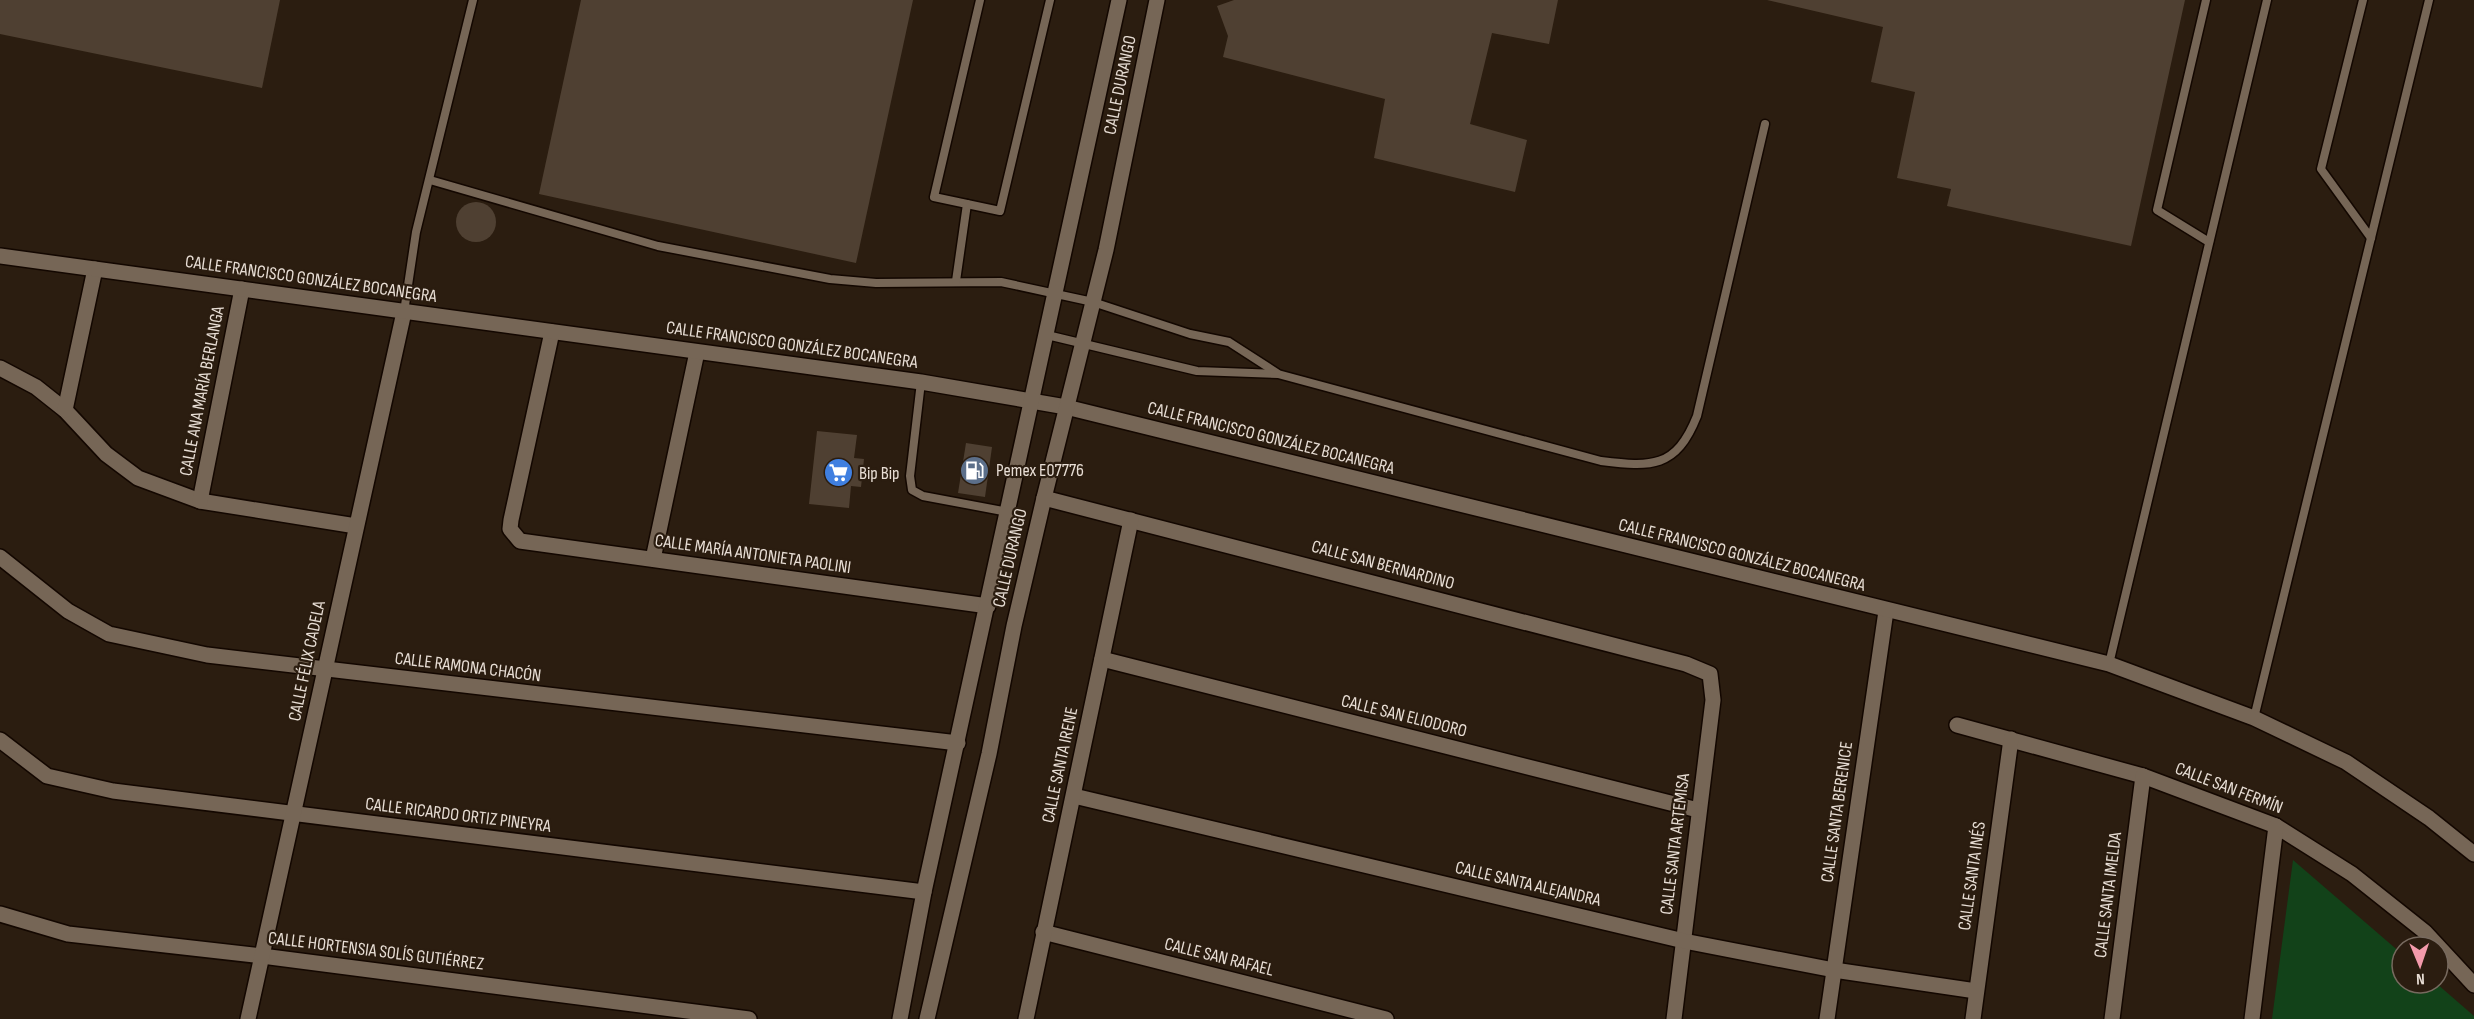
<svg xmlns="http://www.w3.org/2000/svg" width="2474" height="1019" viewBox="0 0 2474 1019" font-family="'Sofia Sans Condensed',sans-serif">
<style>
.green{fill:#124219}
.building{fill:#4f4032}
.lines{fill:none;stroke-linecap:round;stroke-linejoin:round}
.lane-casing{stroke:#130700;stroke-width:11}
.street-casing{stroke:#130700;stroke-width:18}
.secondary-casing{stroke:#130700;stroke-width:18}
.lane{stroke:#766656;stroke-width:8}
.street{stroke:#766656;stroke-width:15}
.secondary{stroke:#766656;stroke-width:15}
.labels{text-anchor:middle;dominant-baseline:central;stroke-width:4.5;stroke-linejoin:round;paint-order:stroke}
.street-label{font-size:18px;fill:#e8ded5;stroke:#2b1d10}
.poi-label{font-size:18px;fill:#e8ded5;stroke:#2b1d10;text-anchor:start}
</style>
<rect width="100%" height="100%" fill="#2b1d10"/>
<polygon class="green" points="2293,860 2402,954 2402,983 2436,983 2474,1016 2474,1019 2272,1019"/>
<g class="building">
<polygon points="0,0 280,0 262,88 0,34"/>
<polygon points="581,0 913,0 856,263 539,194"/>
<polygon points="1234,0 1558,0 1549,44 1492,33 1470,124 1527,140 1515,192 1374,158 1385,99 1223,57 1228,36 1217,6"/>
<polygon points="1767,0 2185,0 2131,246 1947,206 1951,189 1897,178 1915,92 1871,82 1883,27"/>
<circle cx="476" cy="222" r="20"/>
<polygon points="817,431 857,435 854,458 864,459 861,487 851,486 849,508 809,504"/>
<polygon points="966,443 992,447 985,497 958,493"/>
</g>
<g class="lines">
<defs>
<g id="lane">
<polyline points="980,0 934,197 1000,211 1050,0"/>
<polyline points="2206,0 2157,210 2209,242"/>
<polyline points="2363,0 2321,169 2371,238"/>
<polyline points="430,180 658,246 830,279 876,283 1001,282 1093,302 1190,334 1229,342 1277,373"/>
<polyline points="956,281 967,204"/>
<polyline points="404,312 416,232 473,0"/>
<path d="M 1047,335 L 1197,371 L 1278,374 L 1601,461 C 1651,467 1676,469 1697,416 L 1765,124"/>
<polyline points="921,382 910,476 912,490 923,496 1008,512"/>
<polyline points="2109,664 2267,0"/>
<polyline points="2254,718 2429,0"/>
</g>
<g id="street">
<polyline points="552,332 511,520 510,529 520,541 988,606"/>
<polyline points="0,368 36,387 65,410 106,454 138,478 200,501 356,526"/>
<polyline points="65,410 95,269"/>
<polyline points="1044,498 1686,664 1710,674 1713,700 1674,1019"/>
<polyline points="200,501 242,289"/>
<polyline points="0,557 68,611 109,634 207,655 958,743"/>
<polyline points="653,559 697,352"/>
<polyline points="1102,659 1698,810"/>
<polyline points="1957,725 2143,776 2276,826 2352,874 2425,932 2474,985"/>
<polyline points="0,740 47,776 113,791 924,892"/>
<polyline points="1074,796 1684,941 1834,970 1976,991"/>
<polyline points="0,914 68,934 262,956 749,1019"/>
<polyline points="1043,932 1386,1019"/>
<polyline points="248,1019 404,312"/>
<polyline points="1026,1019 1131,520"/>
<polyline points="1827,1019 1886,611"/>
<polyline points="1973,1019 2011,739"/>
<polyline points="2112,1019 2143,776"/>
<polyline points="2252,1019 2276,826"/>
</g>
<g id="secondary">
<polyline points="0,256 921,382 1066,407 2109,664 2254,718 2346,762 2429,818 2474,854"/>
<polyline points="900,1019 924,892 1119,0"/>
<polyline points="927,1019 989,754 1014,626 1044,498 1106,250 1157,0"/>
</g>
</defs>
<use href="#lane" class="lane-casing"/>
<use href="#street" class="street-casing"/>
<use href="#secondary" class="secondary-casing"/>
<use href="#lane" class="lane"/>
<use href="#street" class="street"/>
<use href="#secondary" class="secondary"/>
</g>
<defs>
<symbol id="fuel-disc" viewBox="-11 -11 22 22"><circle r="9.5" fill="#5c6f8a" stroke="#2b1d10"/><path d="M-5.5-6h7V0h2V4h1.3V-2.5L3-4.5l.8-.8L6-3V5H2.5V1h-1V6h-7ZM-4.2-4.7v3.2H.2V-4.7Z" fill="#fff"/></symbol>
<symbol id="supermarket-disc" viewBox="-11 -11 22 22"><circle r="9.5" fill="#3f7fe0" stroke="#2b1d10"/><path d="M-6-5.5h2.5l.6 2H6L4.5 2H-2.5L-4.4-4H-6ZM-1.5 3.2a1.3 1.3 0 1 0 .1 0ZM3 3.2a1.3 1.3 0 1 0 .1 0Z" fill="#fff"/></symbol>
</defs>
<g fill-rule="evenodd">
<use href="#fuel-disc" x="958" y="454" width="33" height="33"/>
<use href="#supermarket-disc" x="822" y="456" width="33" height="33"/>
</g>
<g class="labels">
<g class="street-label">
<text transform="translate(1120 85) rotate(-78)">CALLE DURANGO</text>
<text transform="translate(311 279) rotate(8)">CALLE FRANCISCO GONZÁLEZ BOCANEGRA</text>
<text transform="translate(792 345) rotate(8)">CALLE FRANCISCO GONZÁLEZ BOCANEGRA</text>
<text transform="translate(202 391) rotate(-79)">CALLE ANA MARÍA BERLANGA</text>
<text transform="translate(1271 438) rotate(14)">CALLE FRANCISCO GONZÁLEZ BOCANEGRA</text>
<text transform="translate(753 554) rotate(8)">CALLE MARÍA ANTONIETA PAOLINI</text>
<text transform="translate(1742 555) rotate(14)">CALLE FRANCISCO GONZÁLEZ BOCANEGRA</text>
<text transform="translate(1010 558) rotate(-77)">CALLE DURANGO</text>
<text transform="translate(1383 565) rotate(15)">CALLE SAN BERNARDINO</text>
<text transform="translate(307 661) rotate(-78)">CALLE FÉLIX CADELA</text>
<text transform="translate(468 667) rotate(7)">CALLE RAMONA CHACÓN</text>
<text transform="translate(1404 716) rotate(14)">CALLE SAN ELIODORO</text>
<text transform="translate(1060 765) rotate(-78)">CALLE SANTA IRENE</text>
<text transform="translate(2229 788) rotate(21)">CALLE SAN FERMÍN</text>
<text transform="translate(1837 812) rotate(-82)">CALLE SANTA BERENICE</text>
<text transform="translate(458 815) rotate(7)">CALLE RICARDO ORTIZ PINEYRA</text>
<text transform="translate(1675 844) rotate(-83)">CALLE SANTA ARTEMISA</text>
<text transform="translate(1972 876) rotate(-82)">CALLE SANTA INÉS</text>
<text transform="translate(1528 884) rotate(13)">CALLE SANTA ALEJANDRA</text>
<text transform="translate(2108 895) rotate(-83)">CALLE SANTA IMELDA</text>
<text transform="translate(376 951) rotate(7)">CALLE HORTENSIA SOLÍS GUTIÉRREZ</text>
<text transform="translate(1219 957) rotate(14)">CALLE SAN RAFAEL</text>
</g>
<g class="poi-label">
<text x="996" y="470">Pemex E07776</text>
<text x="859" y="473">Bip Bip</text>
</g>
</g>
<g transform="translate(2420 965) rotate(178)"><circle r="28" fill="#2b1d10" stroke="#776a5f" stroke-width="1.5"/>
<path d="M0-4.5L10 22L0 15L-10 22Z" fill="#f39aab"/>
<text y="-9" font-size="16" font-weight="bold" text-anchor="middle" fill="#e8ded5">N</text>
</g>
</svg>
